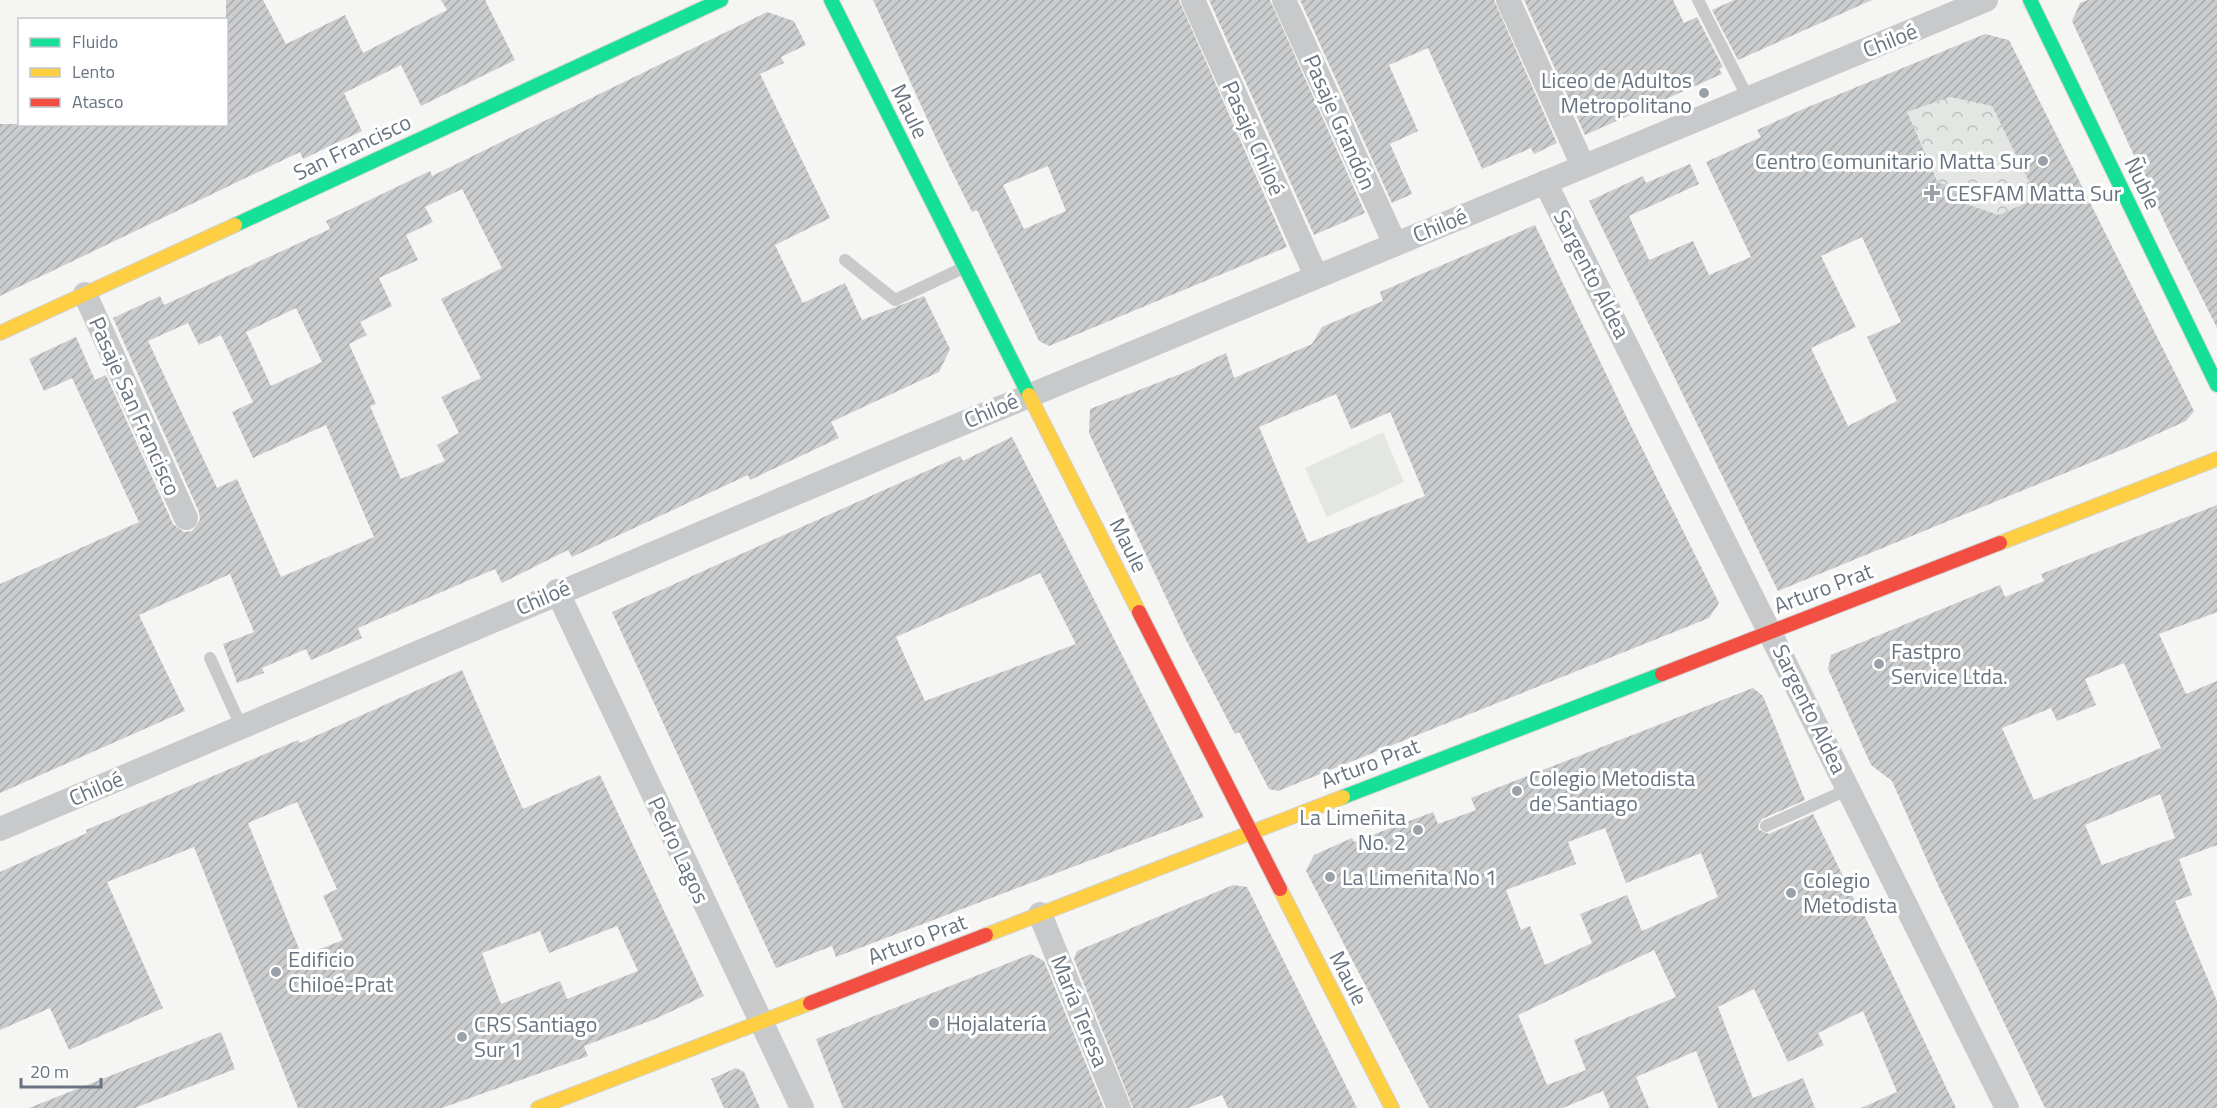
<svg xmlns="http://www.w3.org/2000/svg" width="2217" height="1108" viewBox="0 0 2217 1108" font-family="'Titillium Web',sans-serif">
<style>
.forest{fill:url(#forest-crowns)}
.pitch{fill:#e3e6e2}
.building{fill:url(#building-hatch);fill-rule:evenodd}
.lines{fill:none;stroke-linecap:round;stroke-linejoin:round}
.fast-casing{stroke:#d1d2d2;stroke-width:16}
.slow-casing{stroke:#d1d2d2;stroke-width:16}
.jam-casing{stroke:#d1d2d2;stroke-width:16}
.lane{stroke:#c8c9ca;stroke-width:12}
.street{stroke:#c8c9ca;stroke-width:24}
.fast{stroke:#16e098;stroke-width:14}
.slow{stroke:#ffcf43;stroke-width:14}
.jam{stroke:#f24e42;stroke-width:14}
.poi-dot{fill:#9aa1a9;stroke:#fff;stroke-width:2}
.labels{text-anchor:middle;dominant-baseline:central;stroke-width:6;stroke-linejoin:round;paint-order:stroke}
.street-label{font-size:22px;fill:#697481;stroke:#fff}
.poi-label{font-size:22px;fill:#697481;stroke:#fff;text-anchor:start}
</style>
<defs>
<pattern id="forest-crowns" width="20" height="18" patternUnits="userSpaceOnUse" patternTransform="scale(1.5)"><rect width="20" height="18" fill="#e3e6e2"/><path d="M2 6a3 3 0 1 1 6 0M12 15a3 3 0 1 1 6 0" fill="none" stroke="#bcbfbd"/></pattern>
<pattern id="building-hatch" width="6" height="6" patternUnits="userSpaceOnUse" patternTransform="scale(1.5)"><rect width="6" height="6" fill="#cbcccd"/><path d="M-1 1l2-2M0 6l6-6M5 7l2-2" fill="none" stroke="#a9aaac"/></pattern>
</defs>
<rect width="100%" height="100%" fill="#f5f5f4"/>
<polygon class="forest" points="1950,97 1992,106 2048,220 1999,215 1963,203 1956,186 1938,183 1912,124 1895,116"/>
<polygon class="pitch" points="1383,432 1404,482 1327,517 1305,468"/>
<g class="building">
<polygon points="226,0 263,0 286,44 345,15 363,53 447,10 441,0 485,0 515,60 421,106 401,65 344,93 362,131 303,159 300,152 0,296 0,124 226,124"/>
<path d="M 873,0 L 1179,0 L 1287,247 L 1049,346 L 1039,341 L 977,210 L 972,212 L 940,147 ZM 1048,166 L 1066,211 L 1024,229 L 1003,185 Z"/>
<polygon points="1209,0 1270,0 1365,213 1314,235"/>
<polygon points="1300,0 1494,0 1557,143 1534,154 1531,148 1482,169 1428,48 1389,65 1418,131 1390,144 1412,194 1392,203"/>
<polygon points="1524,0 1673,0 1684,23 1697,17 1723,67 1719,69 1722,74 1585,135"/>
<polygon points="1734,0 1872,0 1738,60 1712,10"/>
<polygon points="2088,0 2217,0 2217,328 2171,236 2072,21 2080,3"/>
<path d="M 767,12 L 794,21 L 806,45 L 781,57 L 784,63 L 760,74 L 830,218 L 775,245 L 803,303 L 845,283 L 862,320 L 924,296 L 950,349 L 939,372 L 831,422 L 839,438 L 750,480 L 748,475 L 572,557 L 568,550 L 502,583 L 495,569 L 358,628 L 362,638 L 311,660 L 306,649 L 262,668 L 264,673 L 237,683 L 223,644 L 254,632 L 230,574 L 139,615 L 185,711 L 0,793 L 0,584 L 139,522 L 72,378 L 44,391 L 29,359 L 76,337 L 95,380 L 106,375 L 173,524 L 184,532 L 192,531 L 200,520 L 199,512 L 113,318 L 160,296 L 164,305 L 330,229 L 326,221 L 430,171 L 432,176 ZM 462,189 L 502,268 L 441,299 L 481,378 L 441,397 L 459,433 L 437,445 L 445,461 L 401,479 L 370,406 L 376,404 L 349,344 L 367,335 L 360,322 L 392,306 L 379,278 L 418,260 L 406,235 L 433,222 L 425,207 ZM 296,308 L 322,362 L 271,386 L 246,332 ZM 188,323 L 199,345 L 221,335 L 253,402 L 232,412 L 253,458 L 326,425 L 374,537 L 281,577 L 237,479 L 217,488 L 148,341 Z"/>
<path d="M 1985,34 L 2009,40 L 2194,411 L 2186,421 L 2126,448 L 1778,591 L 1589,201 L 1643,176 L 1646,183 L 1690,164 L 1699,184 L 1629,216 L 1649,260 L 1693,241 L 1709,275 L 1751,257 L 1706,162 L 1761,137 L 1757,130 L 1801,110 ZM 1950,97 L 1992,106 L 2037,198 L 1999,215 L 1963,203 L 1956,186 L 1938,183 L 1907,112 ZM 1862,237 L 1901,322 L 1867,337 L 1897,401 L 1848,426 L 1811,348 L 1856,327 L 1821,256 Z"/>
<path d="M 1535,225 L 1628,420 L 1719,603 L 1709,618 L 1278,791 L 1269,789 L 1239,732 L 1235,734 L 1185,638 L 1089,433 L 1090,409 L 1183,373 L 1226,353 L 1234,378 L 1312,344 L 1322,327 L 1383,301 L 1380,292 ZM 1336,394 L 1351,429 L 1390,412 L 1425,496 L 1308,543 L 1259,427 Z"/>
<path d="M 1012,437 L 1204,817 L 836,957 L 832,946 L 776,968 L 612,612 L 960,456 L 963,461 ZM 1040,573 L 1076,644 L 925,701 L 896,637 Z"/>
<path d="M 2217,505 L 2217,612 L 2159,634 L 2186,694 L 2217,681 L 2217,845 L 2179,859 L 2192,895 L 2175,901 L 2217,1001 L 2217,1108 L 2045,1108 L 1938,885 L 1892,781 L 1871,765 L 1828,669 L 1831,655 L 2000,585 L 2005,597 L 2044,581 L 2041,574 ZM 2124,663 L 2161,748 L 2034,800 L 2002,728 L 2051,708 L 2057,721 L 2096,705 L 2085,679 ZM 2160,794 L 2175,838 L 2102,865 L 2085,825 Z"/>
<path d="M 462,670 L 523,809 L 600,775 L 704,996 L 655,1019 L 584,1046 L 588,1056 L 442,1108 L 298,1108 L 194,847 L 107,882 L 163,1008 L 69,1050 L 50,1008 L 0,1030 L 0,872 L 87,833 L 86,830 L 298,740 L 300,743 ZM 297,802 L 337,889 L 323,896 L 343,940 L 302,956 L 248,823 ZM 617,926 L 638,971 L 567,999 L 560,981 L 501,1004 L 482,953 L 540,931 L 549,953 Z"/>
<path d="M 1753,688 L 1763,696 L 1805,800 L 1762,819 L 1758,825 L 1759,830 L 1769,834 L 1813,814 L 1855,901 L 1857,900 L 1956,1108 L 1861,1108 L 1897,1092 L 1863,1011 L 1818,1033 L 1824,1045 L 1788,1062 L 1754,989 L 1718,1007 L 1753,1098 L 1803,1078 L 1815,1108 L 1718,1108 L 1696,1051 L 1636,1077 L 1649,1108 L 1610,1108 L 1603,1091 L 1563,1108 L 1429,1108 L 1306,871 L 1314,855 L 1352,838 L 1354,842 L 1433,812 L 1438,824 L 1476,810 L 1471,798 ZM 1605,828 L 1626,883 L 1701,853 L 1718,897 L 1642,931 L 1627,895 L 1580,914 L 1592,943 L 1545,965 L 1530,926 L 1521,930 L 1506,890 L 1576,864 L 1568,842 ZM 1654,950 L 1676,997 L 1574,1040 L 1586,1070 L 1547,1085 L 1518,1015 Z"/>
<polygon points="1233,885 1247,887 1357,1108 1228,1108 1222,1095 1188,1108 1133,1108 1074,959 1077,951"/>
<polygon points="1031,954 1044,961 1104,1108 843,1108 816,1039"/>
<polygon points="221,1032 235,1069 135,1108 29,1108"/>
<polygon points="736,1068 744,1072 760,1108 724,1108 711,1079"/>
</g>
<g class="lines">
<defs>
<g id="fast">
<polyline points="831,0 1029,395"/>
<polyline points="2030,0 2217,385"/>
<polyline points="235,225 721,0"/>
<polyline points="1343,797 1662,674"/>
</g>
<g id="slow">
<polyline points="0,333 235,225"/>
<polyline points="1029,395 1139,612"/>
<polyline points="2000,543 2217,459"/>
<polyline points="1280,889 1392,1108"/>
<polyline points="986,935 1343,797"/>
<polyline points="538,1108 810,1003"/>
</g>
<g id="jam">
<polyline points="1139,612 1280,889"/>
<polyline points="1662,674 2000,543"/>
<polyline points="810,1003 986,935"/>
</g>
</defs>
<use href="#fast" class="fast-casing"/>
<use href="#slow" class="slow-casing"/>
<use href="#jam" class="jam-casing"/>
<g class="lane">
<polyline points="1698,0 1748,98"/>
<polyline points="845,260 895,300 963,268"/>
<polyline points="210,658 241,726"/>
<polyline points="1766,826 1849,789"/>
</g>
<g class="street">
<polyline points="1193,0 1316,276"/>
<polyline points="1284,0 1395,244"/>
<polyline points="1508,0 1583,166"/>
<polyline points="1545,182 2007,1108"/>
<polyline points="85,294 186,518"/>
<polyline points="557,591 802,1108"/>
<path d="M 0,829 C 660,547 1322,273 1986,0"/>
<polyline points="1040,914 1119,1108"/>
</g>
<use href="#fast" class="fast"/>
<use href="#slow" class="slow"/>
<use href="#jam" class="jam"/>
</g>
<g class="poi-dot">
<circle cx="1704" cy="93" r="6"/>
<circle cx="2043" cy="161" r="6"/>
<path d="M1929 184h6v6h6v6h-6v6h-6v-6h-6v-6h6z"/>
<circle cx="1879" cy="664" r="6"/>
<circle cx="1517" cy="791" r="6"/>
<circle cx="1418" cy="830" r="6"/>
<circle cx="1330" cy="877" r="6"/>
<circle cx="1791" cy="893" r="6"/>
<circle cx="276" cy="972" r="6"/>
<circle cx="934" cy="1023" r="6"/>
<circle cx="462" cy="1037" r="6"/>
</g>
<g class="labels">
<g class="street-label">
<text transform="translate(1890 40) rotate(-22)">Chiloé</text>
<text transform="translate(910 111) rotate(64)">Maule</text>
<text transform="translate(1340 122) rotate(66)">Pasaje Grandón</text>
<text transform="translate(1254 138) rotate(66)">Pasaje Chiloé</text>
<text transform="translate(352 147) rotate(-25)">San Francisco</text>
<text transform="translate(2143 183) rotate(64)">Ñuble</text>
<text transform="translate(1440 225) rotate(-22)">Chiloé</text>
<text transform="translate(1592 274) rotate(63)">Sargento Aldea</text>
<text transform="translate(135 406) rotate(66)">Pasaje San Francisco</text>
<text transform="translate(991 410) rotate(-23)">Chiloé</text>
<text transform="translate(1129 545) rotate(63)">Maule</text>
<text transform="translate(1823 588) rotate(-21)">Arturo Prat</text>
<text transform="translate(543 597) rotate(-23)">Chiloé</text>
<text transform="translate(1810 709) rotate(64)">Sargento Aldea</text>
<text transform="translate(1370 763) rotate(-21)">Arturo Prat</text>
<text transform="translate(96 788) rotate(-23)">Chiloé</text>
<text transform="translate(679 850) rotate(65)">Pedro Lagos</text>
<text transform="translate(917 939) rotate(-21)">Arturo Prat</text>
<text transform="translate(1349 978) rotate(63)">Maule</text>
<text transform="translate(1080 1011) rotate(68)">María Teresa</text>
</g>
<g class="poi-label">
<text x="1692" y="80" text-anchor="end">Liceo de Adultos<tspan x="1692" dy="25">Metropolitano</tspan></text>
<text x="2031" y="161" text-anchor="end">Centro Comunitario Matta Sur</text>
<text x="1946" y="193">CESFAM Matta Sur</text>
<text x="1891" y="651">Fastpro<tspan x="1891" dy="25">Service Ltda.</tspan></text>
<text x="1529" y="778">Colegio Metodista<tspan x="1529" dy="25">de Santiago</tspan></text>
<text x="1406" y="817" text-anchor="end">La Limeñita<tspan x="1406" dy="25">No. 2</tspan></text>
<text x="1342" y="877">La Limeñita No 1</text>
<text x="1803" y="880">Colegio<tspan x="1803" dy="25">Metodista</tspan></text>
<text x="288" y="959">Edificio<tspan x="288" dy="25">Chiloé-Prat</tspan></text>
<text x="946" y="1023">Hojalatería</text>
<text x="474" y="1024">CRS Santiago<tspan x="474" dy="25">Sur 1</tspan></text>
</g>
</g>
<rect x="18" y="18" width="210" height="108" fill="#ffffff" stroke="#c3c7cd" stroke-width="1.5"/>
<rect x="30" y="38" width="30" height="9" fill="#16e098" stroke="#c3c7cd" stroke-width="1.5"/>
<text x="72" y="48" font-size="18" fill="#697481">Fluido</text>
<rect x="30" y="68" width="30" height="9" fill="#ffcf43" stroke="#c3c7cd" stroke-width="1.5"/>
<text x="72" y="78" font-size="18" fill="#697481">Lento</text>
<rect x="30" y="98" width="30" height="9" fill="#f24e42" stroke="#c3c7cd" stroke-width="1.5"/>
<text x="72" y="108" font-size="18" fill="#697481">Atasco</text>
<path d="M21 1078v9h80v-9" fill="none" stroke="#697481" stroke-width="3"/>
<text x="30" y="1078" font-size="18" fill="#697481" stroke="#ffffff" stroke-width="4.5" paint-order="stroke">20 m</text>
</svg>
